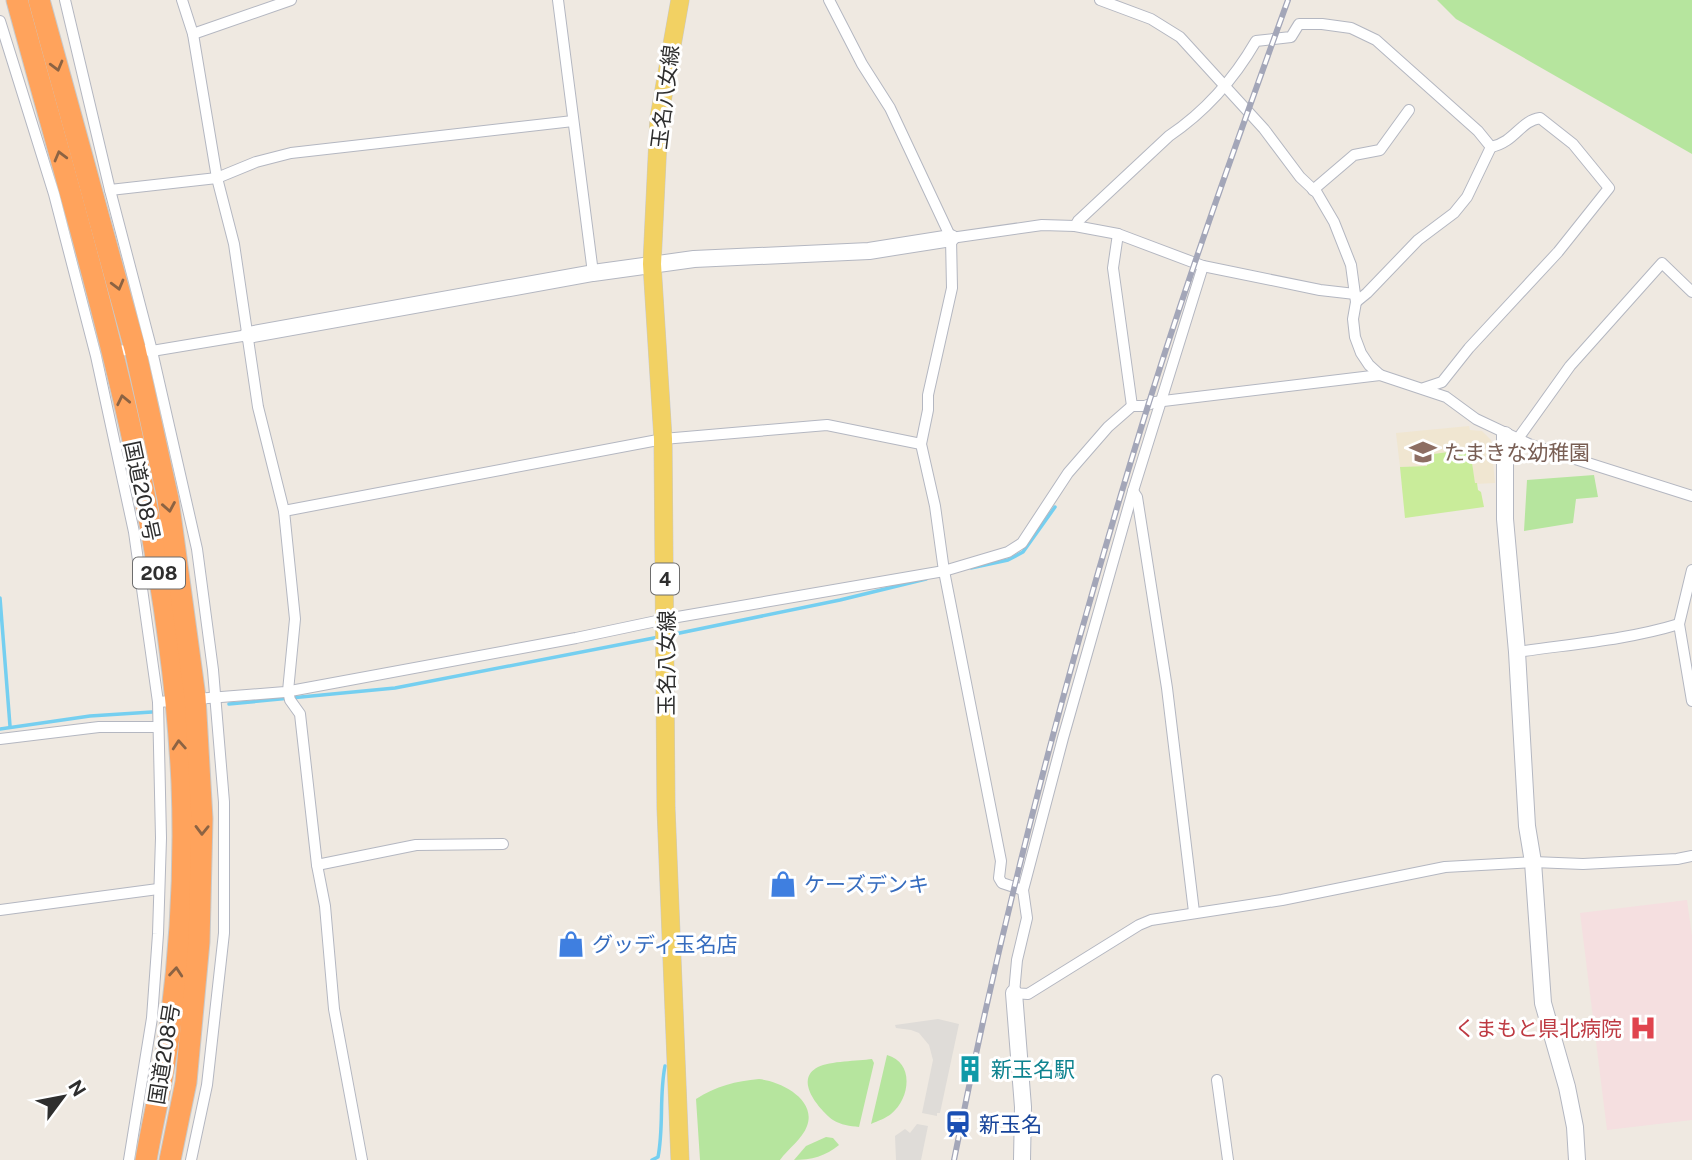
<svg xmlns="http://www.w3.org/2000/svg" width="1692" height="1160" viewBox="0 0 1692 1160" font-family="'Public Sans','Noto Sans JP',sans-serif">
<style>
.education{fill:#f0e6d1}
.medical{fill:#f5dfe0}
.green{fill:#b6e59e}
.pitch{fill:#c9ec9a}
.plaza{fill:#dfdcd8}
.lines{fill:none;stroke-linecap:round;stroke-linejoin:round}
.stream{stroke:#75cff0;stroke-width:3.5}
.street-casing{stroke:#b4b7c1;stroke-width:12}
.secondary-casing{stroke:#b4b7c1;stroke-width:18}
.primary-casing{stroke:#c9c9c9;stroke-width:19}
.highway-casing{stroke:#c9c9c9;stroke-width:23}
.street{stroke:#fff;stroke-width:10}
.secondary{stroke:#fff;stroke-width:16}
.primary{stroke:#f2d163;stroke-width:18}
.highway{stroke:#ffa35c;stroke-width:21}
.rail-casing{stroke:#a3a6b8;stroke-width:6}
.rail{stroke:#fff;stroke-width:3.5;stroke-dasharray:10;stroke-linecap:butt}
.oneway{stroke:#8c6343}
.labels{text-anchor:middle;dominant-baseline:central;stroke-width:6;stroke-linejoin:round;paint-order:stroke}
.shield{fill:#fff;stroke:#6d6d6d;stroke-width:2}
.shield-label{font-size:19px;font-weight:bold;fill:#2e2e2e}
.street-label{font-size:21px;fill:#2e2e2e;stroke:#fff}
.education-label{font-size:21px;fill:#785e54;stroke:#fff;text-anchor:start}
.shop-label{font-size:21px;fill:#366cbe;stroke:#fff;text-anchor:start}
.health-label{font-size:21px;fill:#be3a42;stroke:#fff;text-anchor:end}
.culture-label{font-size:21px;fill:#0d838f;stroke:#fff;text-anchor:start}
.transit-label{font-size:21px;fill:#164399;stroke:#fff;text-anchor:start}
</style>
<rect width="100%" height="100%" fill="#efe9e1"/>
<polygon class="education" points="1469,426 1470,430 1482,431 1491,440 1495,483 1475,484 1470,449 1426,455 1427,466 1400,467 1396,433"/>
<polygon class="medical" points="1687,900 1692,936 1692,1120 1607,1130 1580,913"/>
<g class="green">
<polygon points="1437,0 1692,0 1692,154 1456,19"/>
<polygon points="1594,475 1598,497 1576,499 1573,523 1524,531 1527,480"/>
<path d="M 887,1055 C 914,1062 911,1098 891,1114 C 886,1118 878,1121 871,1124 Z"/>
<path d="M 872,1059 L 874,1063 L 859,1127 C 850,1126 841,1125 833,1120 C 820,1110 793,1080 818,1067 C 830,1061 858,1061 872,1059 Z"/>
<path d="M 759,1079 C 780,1081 817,1099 807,1126 C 803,1138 788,1149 780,1160 L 700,1160 L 696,1099 C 716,1086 736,1081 759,1079 Z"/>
<path d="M 826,1137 L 833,1138 L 839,1145 C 826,1156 811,1160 794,1160 L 806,1146 Z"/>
</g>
<polygon class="pitch" points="1470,449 1475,483 1477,483 1478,490 1481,492 1484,507 1405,518 1400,467 1427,466 1426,455"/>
<g class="plaza">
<polygon points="938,1019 959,1024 940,1113 937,1113 937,1116 922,1113 933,1060 929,1045 919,1033 911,1030 896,1028 895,1025"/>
<polygon points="917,1124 928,1126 921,1160 896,1160 895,1136 905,1129 910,1133"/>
</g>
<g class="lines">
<g class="stream">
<polyline points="971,568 1008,560 1023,552 1055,507"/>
<polyline points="0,598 10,726"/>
<polyline points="670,635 840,600 926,579"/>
<polyline points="229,704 395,688 659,637"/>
<polyline points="0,729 90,716 152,712"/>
<path d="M 652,1160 L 658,1157 C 664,1126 659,1096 665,1066"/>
</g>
<defs>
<g id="street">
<polyline points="65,0 110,190 152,351 197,549 213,670 224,802 224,933 207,1085 191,1160"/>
<polyline points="182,0 193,34 217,178 234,244 258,407 284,511 295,619 288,691 290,700 300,714 317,865 416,845 503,844"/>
<polyline points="558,0 593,273"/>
<polyline points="829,0 862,64 890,108 951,238 952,288 928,395 928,410 921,444 935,506 944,571 1001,861 999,878 1002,883 1023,890"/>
<polyline points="1100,0 1151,19 1180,37 1264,129 1300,177 1317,193 1334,222 1351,265 1356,302 1353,319 1355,337 1361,353 1369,365 1380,375"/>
<polyline points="0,21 54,194 96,356 134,532 158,702 161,838 158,934 152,1018 129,1160"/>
<polyline points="193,34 291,0"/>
<polyline points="110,190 217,178 256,162 291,153 573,121"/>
<polyline points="1313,190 1354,155 1380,150 1409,110"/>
<path d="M 1075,226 L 1078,221 L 1169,136 C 1206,111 1234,79 1256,41 L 1291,37 L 1299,24 L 1322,24 L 1351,28 L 1376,40 L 1478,131 L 1491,147"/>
<polyline points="1118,234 1113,268 1132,406"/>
<polyline points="951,238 1042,225 1075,226 1118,234 1203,266 1320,290 1355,294"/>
<polyline points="1203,266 1133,491 1063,738 1023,890 1027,918 1017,960 1014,993 1028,994 1139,925 1151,920 1282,900 1445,867 1533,862 1583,864 1677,859 1692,856"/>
<polyline points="1356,302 1367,293 1418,240 1454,213 1467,197 1491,147"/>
<polyline points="109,352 135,349 152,351 248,335"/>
<path d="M 1424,388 L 1442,382 L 1469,348 L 1558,252 L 1609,188 L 1573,144 L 1540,118 C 1520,121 1515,142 1491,147"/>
<polyline points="1517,440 1570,366 1662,263 1692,292"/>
<polyline points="1133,491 1137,497 1167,688 1194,912"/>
<polyline points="284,511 663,439 827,425 921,444"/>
<polyline points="1692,570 1679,624 1692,701"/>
<path d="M 1517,652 C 1571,644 1627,640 1679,624"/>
<polyline points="158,702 285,692 576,638 666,619 944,571 1008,552 1022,543 1068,473 1108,427 1132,406 1145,406 1155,402 1380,375 1446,397 1476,419 1531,445 1692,496"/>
<polyline points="0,739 99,727 158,727"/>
<polyline points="317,865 325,906 334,1009 362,1160"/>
<polyline points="0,910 158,889"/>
<polyline points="1217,1080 1228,1160"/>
</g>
<g id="secondary">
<polyline points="248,335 593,273 694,259 869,251 951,238"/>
<polyline points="1505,435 1505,519 1517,652 1527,826 1533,862 1543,1003 1567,1087 1575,1127 1577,1160"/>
<polyline points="1014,993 1023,1107 1022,1160"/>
</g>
<polyline id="primary" points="680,0 659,118 652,264 663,439 666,808 680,1160"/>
<g id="highway">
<path d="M 17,0 C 87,257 169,515 182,783 C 185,861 181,942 171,1020 C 166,1067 154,1114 146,1160"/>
<polyline points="39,0 135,349 168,499 195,697 202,819 199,942 186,1082 170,1160"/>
</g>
</defs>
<use href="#street" class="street-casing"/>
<use href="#secondary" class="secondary-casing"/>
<use href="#primary" class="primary-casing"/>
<use href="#highway" class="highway-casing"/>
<use href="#street" class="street"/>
<use href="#secondary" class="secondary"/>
<use href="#primary" class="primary"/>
<use href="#highway" class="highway"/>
<defs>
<path id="rail" d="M 954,1160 C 1003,912 1068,666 1142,425 C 1186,282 1237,141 1288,0"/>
</defs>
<use href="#rail" class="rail-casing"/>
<use href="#rail" class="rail"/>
</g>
<defs><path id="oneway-chevron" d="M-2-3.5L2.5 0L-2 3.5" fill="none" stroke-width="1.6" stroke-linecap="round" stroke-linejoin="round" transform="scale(1.75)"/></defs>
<g class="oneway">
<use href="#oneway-chevron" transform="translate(57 66) rotate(75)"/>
<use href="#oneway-chevron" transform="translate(60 156) rotate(-105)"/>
<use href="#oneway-chevron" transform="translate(118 285) rotate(75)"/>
<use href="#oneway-chevron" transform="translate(123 400) rotate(-102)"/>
<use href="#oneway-chevron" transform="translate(169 507) rotate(80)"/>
<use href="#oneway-chevron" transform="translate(179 745) rotate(-94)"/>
<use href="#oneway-chevron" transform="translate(202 830) rotate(91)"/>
<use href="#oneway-chevron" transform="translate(176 972) rotate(-85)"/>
</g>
<defs>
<symbol id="school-bare" viewBox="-9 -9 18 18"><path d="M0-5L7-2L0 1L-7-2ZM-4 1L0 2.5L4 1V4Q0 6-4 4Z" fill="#8d6e63" stroke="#fff" stroke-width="2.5" paint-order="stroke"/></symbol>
<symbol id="shop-bare" viewBox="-9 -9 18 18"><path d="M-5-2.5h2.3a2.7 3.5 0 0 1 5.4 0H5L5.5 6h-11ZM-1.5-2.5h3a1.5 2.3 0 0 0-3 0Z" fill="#3f7fe0" stroke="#fff" stroke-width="2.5" paint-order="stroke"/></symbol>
<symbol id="hospital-bare" viewBox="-9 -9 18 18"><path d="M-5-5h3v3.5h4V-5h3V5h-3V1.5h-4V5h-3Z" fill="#e0444e" stroke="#fff" stroke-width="2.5" paint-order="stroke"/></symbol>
<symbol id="building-bare" viewBox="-9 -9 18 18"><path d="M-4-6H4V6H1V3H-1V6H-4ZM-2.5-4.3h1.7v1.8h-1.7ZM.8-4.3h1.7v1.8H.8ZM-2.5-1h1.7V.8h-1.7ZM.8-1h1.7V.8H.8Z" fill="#0f9aa8" stroke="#fff" stroke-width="2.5" paint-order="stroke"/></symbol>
<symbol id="station-bare" viewBox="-9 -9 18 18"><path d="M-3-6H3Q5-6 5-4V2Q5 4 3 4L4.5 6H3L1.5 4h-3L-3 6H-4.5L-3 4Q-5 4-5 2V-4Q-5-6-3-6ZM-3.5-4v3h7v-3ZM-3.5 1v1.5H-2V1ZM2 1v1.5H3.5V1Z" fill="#1a4fb4" stroke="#fff" stroke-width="2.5" paint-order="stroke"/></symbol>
</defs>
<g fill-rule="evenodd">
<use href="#school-bare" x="1404" y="433" width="38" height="38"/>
<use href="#shop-bare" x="764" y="865" width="38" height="38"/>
<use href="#shop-bare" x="552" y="925" width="38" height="38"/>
<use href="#hospital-bare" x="1624" y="1009" width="38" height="38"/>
<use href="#building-bare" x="951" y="1050" width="38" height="38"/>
<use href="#station-bare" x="939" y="1105" width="38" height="38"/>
</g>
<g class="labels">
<g class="shield">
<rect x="133" y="557.5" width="52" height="31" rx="5"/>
<rect x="651" y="563.5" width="28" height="31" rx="5"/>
</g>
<g class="shield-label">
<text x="159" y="573">208</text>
<text x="665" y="579">4</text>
</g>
<g class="street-label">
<text transform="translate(665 97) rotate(-83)">玉名八女線</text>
<text transform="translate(142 491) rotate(78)">国道208号</text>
<text transform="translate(666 663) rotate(-90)">玉名八女線</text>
<text transform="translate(164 1054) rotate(-81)">国道208号</text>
</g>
<g class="education-label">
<text x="1444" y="452">たまきな幼稚園</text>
</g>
<g class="shop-label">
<text x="804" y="884">ケーズデンキ</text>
<text x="592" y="944">グッディ玉名店</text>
</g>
<g class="health-label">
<text x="1622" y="1028">くまもと県北病院</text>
</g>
<g class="culture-label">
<text x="991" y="1069">新玉名駅</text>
</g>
<g class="transit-label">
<text x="979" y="1124">新玉名</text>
</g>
</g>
<g transform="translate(63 1097) rotate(58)" stroke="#ffffff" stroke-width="5" paint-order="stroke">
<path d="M0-5L12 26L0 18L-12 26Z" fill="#2e2e2e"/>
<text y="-10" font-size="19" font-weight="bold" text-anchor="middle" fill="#2e2e2e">N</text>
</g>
</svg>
